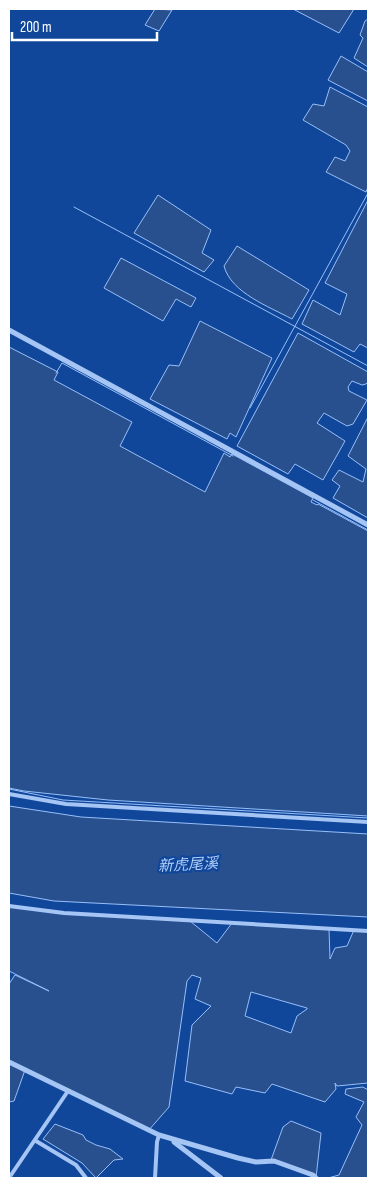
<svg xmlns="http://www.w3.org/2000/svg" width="377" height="1187" viewBox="0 0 377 1187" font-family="'Sofia Sans Condensed','Noto Sans TC',sans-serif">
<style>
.water{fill:#28508f;stroke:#97bff8;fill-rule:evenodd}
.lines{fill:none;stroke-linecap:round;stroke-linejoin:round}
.stream{stroke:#97bff8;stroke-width:1}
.minor{stroke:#a5c5f4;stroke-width:4}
.tertiary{stroke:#a5c5f4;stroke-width:5}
.labels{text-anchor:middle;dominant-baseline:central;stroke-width:4.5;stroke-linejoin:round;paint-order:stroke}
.water-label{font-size:15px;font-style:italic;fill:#b1d0fb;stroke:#11479b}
</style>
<rect width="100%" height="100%" fill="#11479b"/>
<g class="water">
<polygon points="155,9 172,10 159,31 145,25"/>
<polygon points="293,9 354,9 339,33"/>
<polygon points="368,19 368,67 354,58 363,38 360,35 365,21"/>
<polygon points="341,56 368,72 368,101 328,80"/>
<polygon points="330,87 368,107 368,187 366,192 326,172 335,157 345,161 350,151 346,145 303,120 313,104 324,106"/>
<polygon points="158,195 211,230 202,253 214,260 204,272 134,233"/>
<polygon points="368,200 368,348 360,344 354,352 302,324 313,300 340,315 347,294 325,283"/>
<path d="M 237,246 L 309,290 L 292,319 C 270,307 231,293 224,266 Z"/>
<polygon points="121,258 196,298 191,307 176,299 163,321 104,288"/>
<polygon points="200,321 272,358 236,437 230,433 227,439 150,399 169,365 179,366"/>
<polygon points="298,333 368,372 368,382 366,384 362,385 352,381 348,387 349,391 367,400 353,424 347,426 324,413 317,423 345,441 323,480 295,464 288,474 237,446"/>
<polygon points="9,347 58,372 54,380 132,422 120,446 205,492 224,453 230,457 232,454 313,498 311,502 317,505 318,504 368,531 368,816 108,800 24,791 9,788"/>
<polygon points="368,417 368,518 333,498 340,486 332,480 339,470 363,482 366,469 348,456"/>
<polygon points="9,806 81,817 368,834 368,917 54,901 9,893"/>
<path d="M 9,905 L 61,913 L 190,921 L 217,943 L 232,923 L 329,929 L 330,959 L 335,948 L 347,946 L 354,930 L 368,931 L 368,1083 L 337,1086 L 335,1083 L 336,1089 L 325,1102 L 272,1084 L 265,1093 L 236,1087 L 232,1094 L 185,1081 L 192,1025 L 211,1006 L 195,999 L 201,978 L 192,975 L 187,981 L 169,1107 L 148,1131 L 25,1070 L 14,1101 L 9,1102 L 9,984 L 15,975 L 49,991 L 9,971 ZM 251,992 L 307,1008 L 307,1009 L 297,1016 L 291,1033 L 245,1016 Z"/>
<polygon points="363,1087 368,1090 368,1178 328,1178 339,1175 362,1125 356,1117 364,1102 345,1094 346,1089"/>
<polygon points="291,1121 321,1133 316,1178 271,1160 283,1127"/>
<polygon points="55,1124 83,1135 86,1140 96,1145 110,1149 123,1159 114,1160 96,1178 82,1163 43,1139"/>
</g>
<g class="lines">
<g class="stream">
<polyline points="74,207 368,366"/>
<polyline points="56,373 62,363 233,456"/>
<polyline points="250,408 368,193"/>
<polyline points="313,500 368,530"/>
<polyline points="9,789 63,800 368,818"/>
</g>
<g class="minor">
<polyline points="9,794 66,804 368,822"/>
<polyline points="9,906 64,913 368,931"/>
<polyline points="36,1141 76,1165 86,1178"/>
<polyline points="9,1178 68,1091"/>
<polyline points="155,1178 157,1142 159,1135"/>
</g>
<g class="tertiary">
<polyline points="9,330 368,525"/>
<polyline points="9,1062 159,1135 238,1158 256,1162 274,1161 313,1175 316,1178"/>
<polyline points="174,1142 221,1178"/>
</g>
</g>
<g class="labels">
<g class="water-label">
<text transform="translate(188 865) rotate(-3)">新虎尾溪</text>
</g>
</g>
<rect width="377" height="1187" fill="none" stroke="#ffffff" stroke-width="20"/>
<path d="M12 32v8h145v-8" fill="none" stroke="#ffffff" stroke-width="2.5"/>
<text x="20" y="32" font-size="15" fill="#ffffff" stroke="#11479b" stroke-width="4" paint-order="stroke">200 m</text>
</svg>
